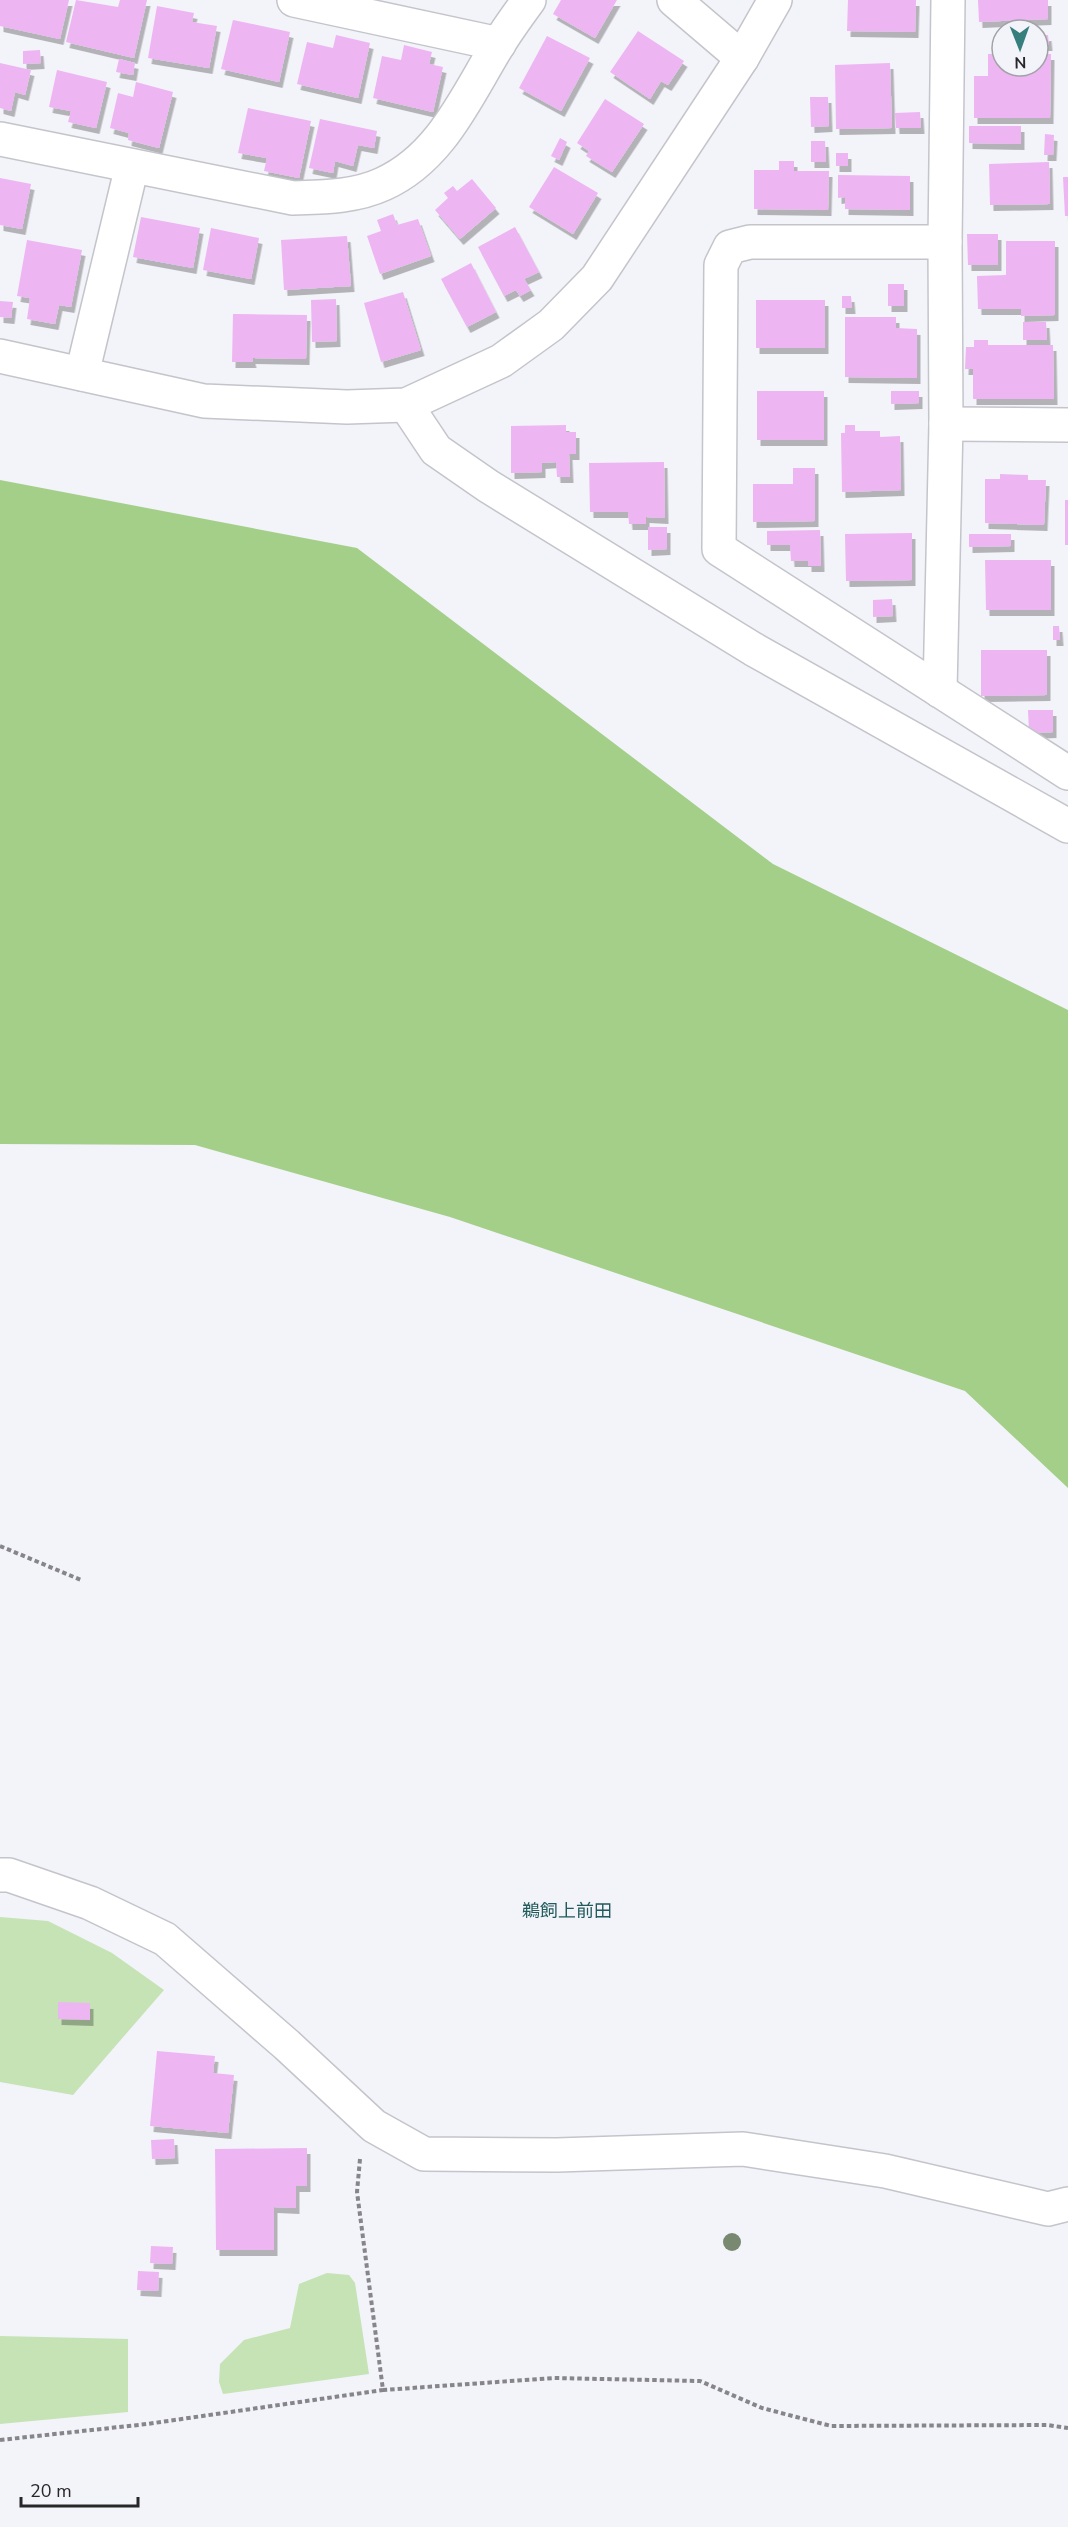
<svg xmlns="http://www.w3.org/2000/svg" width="1068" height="2527" viewBox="0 0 1068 2527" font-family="'Nunito Sans','Noto Sans JP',sans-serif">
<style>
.green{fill:#c5e3b4}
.forest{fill:#a3cf89}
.building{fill:#eeb5f3;filter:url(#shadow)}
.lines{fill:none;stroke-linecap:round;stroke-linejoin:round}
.minor-casing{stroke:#c4c4cb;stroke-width:36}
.path{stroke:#85858a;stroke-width:4;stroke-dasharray:4.5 3;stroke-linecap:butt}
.minor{stroke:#fff;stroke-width:33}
.tree{fill:#798870}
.labels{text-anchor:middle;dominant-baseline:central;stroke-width:5;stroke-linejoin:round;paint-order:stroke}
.quarter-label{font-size:18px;fill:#215b5a;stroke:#f3f3fa}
</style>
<defs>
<filter id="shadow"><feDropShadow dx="3.5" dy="6" stdDeviation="0" flood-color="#0004"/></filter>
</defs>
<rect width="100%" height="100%" fill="#f3f3fa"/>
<g class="green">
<polygon points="0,1917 48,1921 112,1953 164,1990 73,2095 0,2082"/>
<polygon points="327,2273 349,2275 355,2283 369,2374 223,2394 219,2382 220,2364 244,2340 290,2328 299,2284"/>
<polygon points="0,2336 128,2339 128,2412 0,2424"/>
</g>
<polygon class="forest" points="0,480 357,548 773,864 1068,1010 1068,1488 965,1391 450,1217 195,1145 0,1144"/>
<g class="building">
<polygon points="0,0 69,0 60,39 0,26"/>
<polygon points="76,0 118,7 120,0 147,0 134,58 66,42"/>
<polygon points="561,0 617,0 595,38 553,14"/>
<polygon points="848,0 916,0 915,32 847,31"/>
<polygon points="978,0 1048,0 1048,19 979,22"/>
<polygon points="157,6 194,13 192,22 217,26 209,68 148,58"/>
<polygon points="233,20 290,32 279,82 221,69"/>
<polygon points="638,31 684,61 668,85 661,81 650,99 610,72"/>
<polygon points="336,35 370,43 358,98 297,84 307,42 333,48"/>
<polygon points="1048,35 1049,45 1038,45 1038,36"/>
<polygon points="547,36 590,58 561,111 519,88"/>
<rect x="998" y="37" width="4" height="9"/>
<polygon points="404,45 432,52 429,64 443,67 433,112 373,98 382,56 401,60"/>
<polygon points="40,50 41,63 23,64 23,51"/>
<polygon points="988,54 1002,54 1002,66 1038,66 1038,54 1051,54 1050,118 974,118 974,76 988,76"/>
<polygon points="119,59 135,63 133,75 116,72"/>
<polygon points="0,63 31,70 25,95 15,92 11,111 0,108"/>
<polygon points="890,63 892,128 836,129 835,65"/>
<polygon points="57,70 107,82 96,128 68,122 71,111 49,107"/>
<polygon points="136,82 173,92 159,148 128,140 129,133 110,128 118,93 133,97"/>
<polygon points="810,97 828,97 829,126 811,127"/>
<polygon points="605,99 644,124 612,172 586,156 589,151 577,143"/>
<polygon points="248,108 311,121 299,178 264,171 267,158 238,153"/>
<polygon points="920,112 921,128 896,128 895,113"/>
<polygon points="320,119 377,131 374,148 358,145 353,166 335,161 333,173 309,168"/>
<polygon points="969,126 1021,126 1021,144 969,143"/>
<polygon points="1045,134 1054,135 1053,155 1044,155"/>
<polygon points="560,138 567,142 559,160 551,156"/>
<polygon points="811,141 825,141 826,162 811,162"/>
<rect x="836" y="153" width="12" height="13"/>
<polygon points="779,161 794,161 794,171 829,171 828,210 754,209 754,170 779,170"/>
<polygon points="1049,162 1050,204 990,205 989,164"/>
<polygon points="554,167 598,193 573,234 529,207"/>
<polygon points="838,175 910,176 910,210 845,209 845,197 838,198"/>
<polygon points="1063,177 1068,177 1068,216 1065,216"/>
<polygon points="0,178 31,184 22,229 0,225"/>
<polygon points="472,179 496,208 460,239 435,210 448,198 444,193 453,186 457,191"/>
<polygon points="393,214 397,225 418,219 431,256 380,274 367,236 381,231 377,220"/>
<polygon points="141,217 200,228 193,268 133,257"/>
<polygon points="515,227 539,272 524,279 531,290 520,296 516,290 504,296 478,247"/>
<polygon points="211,228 259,238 251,279 203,270"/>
<polygon points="967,234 998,234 998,265 968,265"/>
<polygon points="347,236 351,286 284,290 281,240"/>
<polygon points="27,240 82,250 71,307 59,305 55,324 27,319 30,298 17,296"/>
<polygon points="1006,241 1055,241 1055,315 1021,316 1021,309 978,309 977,276 1006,275"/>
<polygon points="471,263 496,312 467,327 441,279"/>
<rect x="888" y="284" width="16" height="22"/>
<polygon points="403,292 421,350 381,362 364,303"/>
<polygon points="842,296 851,296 852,308 842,308"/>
<polygon points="336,299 337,341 312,342 311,300"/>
<rect x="756" y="300" width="69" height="48"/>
<polygon points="0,301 13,302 11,318 0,317"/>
<polygon points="233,314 307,315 306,359 252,358 253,362 232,362"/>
<polygon points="845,317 896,317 896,328 917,329 917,378 845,377"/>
<polygon points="1023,322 1046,322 1047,340 1023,340"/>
<polygon points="974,340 988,340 988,345 1053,345 1054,399 973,399 973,369 965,369 966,347 974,347"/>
<rect x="757" y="391" width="67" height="49"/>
<polygon points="891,391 919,391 919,403 891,404"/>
<polygon points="566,425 566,432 576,432 576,454 569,454 570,477 557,477 556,462 542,463 542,472 511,473 511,426"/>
<polygon points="845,425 855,425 855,431 880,431 880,437 900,436 901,490 842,492 841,433 845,433"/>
<polygon points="664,462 665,518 646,517 646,524 629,524 628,512 590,512 589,463"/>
<polygon points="793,468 815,468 815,521 753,522 753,484 793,484"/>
<polygon points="1000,474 1028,475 1028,480 1046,480 1044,525 985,523 985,479 1000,479"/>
<rect x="1065" y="500" width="3" height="45"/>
<polygon points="648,527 667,527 667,549 648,550"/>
<polygon points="820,530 821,566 808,566 808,561 791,561 790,545 767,545 767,531"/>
<polygon points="912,533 912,580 846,581 845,534"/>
<polygon points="969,534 1011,534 1011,546 969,547"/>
<polygon points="985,560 1051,560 1051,610 986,610"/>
<polygon points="892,599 893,616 873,617 873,600"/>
<polygon points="1053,626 1059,626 1060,640 1053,640"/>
<polygon points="981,650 1047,650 1047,695 981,696"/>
<polygon points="1028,710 1053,710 1053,732 1029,733"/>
<polygon points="58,2002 90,2003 90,2020 58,2019"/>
<polygon points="157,2051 215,2056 213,2073 234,2075 228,2133 150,2126"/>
<polygon points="174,2139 175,2158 152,2159 151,2140"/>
<polygon points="307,2148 307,2186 296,2186 296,2208 274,2207 274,2250 216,2250 215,2149"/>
<polygon points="151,2246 173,2247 172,2264 150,2263"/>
<polygon points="138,2271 159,2272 158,2291 137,2290"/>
</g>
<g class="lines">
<defs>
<g id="minor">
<polyline points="294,0 499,44"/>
<polyline points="674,0 742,58"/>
<path d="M 0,139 L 293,198 C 323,197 355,197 383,184 C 441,158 466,97 498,45 C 507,30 518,15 529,0"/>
<polyline points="945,242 750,242 730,247 721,265 719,549 1068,773"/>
<polyline points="0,356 204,401 347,407 406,405 501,361 551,325 597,278 742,58 775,0"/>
<polyline points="82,374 132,166"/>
<polyline points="406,405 436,450 488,486 753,649 1068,826"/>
<polyline points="946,424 1068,425"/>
<polyline points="940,691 946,424 945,242 948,0"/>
<polyline points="0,1875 9,1875 90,1903 165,1939 287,2045 374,2126 424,2154 557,2155 743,2149 885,2171 1048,2209 1068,2204"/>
</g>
</defs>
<use href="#minor" class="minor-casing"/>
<g class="path">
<polyline points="0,1546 81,1580"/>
<polyline points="360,2159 357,2192 383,2390 554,2378 700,2381 762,2408 831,2426 1047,2425 1068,2428"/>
<polyline points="0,2440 147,2424 383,2390"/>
</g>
<use href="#minor" class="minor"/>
</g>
<circle class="tree" cx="732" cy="2242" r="9"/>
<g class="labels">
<g class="quarter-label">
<text x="567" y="1911">鵜飼上前田</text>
</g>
</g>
<g transform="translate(1020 48) rotate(179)"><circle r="28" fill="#f3f3fa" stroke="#a1a1a6" stroke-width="1.5"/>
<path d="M0-4.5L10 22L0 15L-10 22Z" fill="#377f7d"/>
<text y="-9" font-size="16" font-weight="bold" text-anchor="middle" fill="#272729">N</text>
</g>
<path d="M21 2497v9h117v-9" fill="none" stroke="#272729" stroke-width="3"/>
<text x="30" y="2497" font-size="18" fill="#272729" stroke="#f3f3fa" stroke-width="4.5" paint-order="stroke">20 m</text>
</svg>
